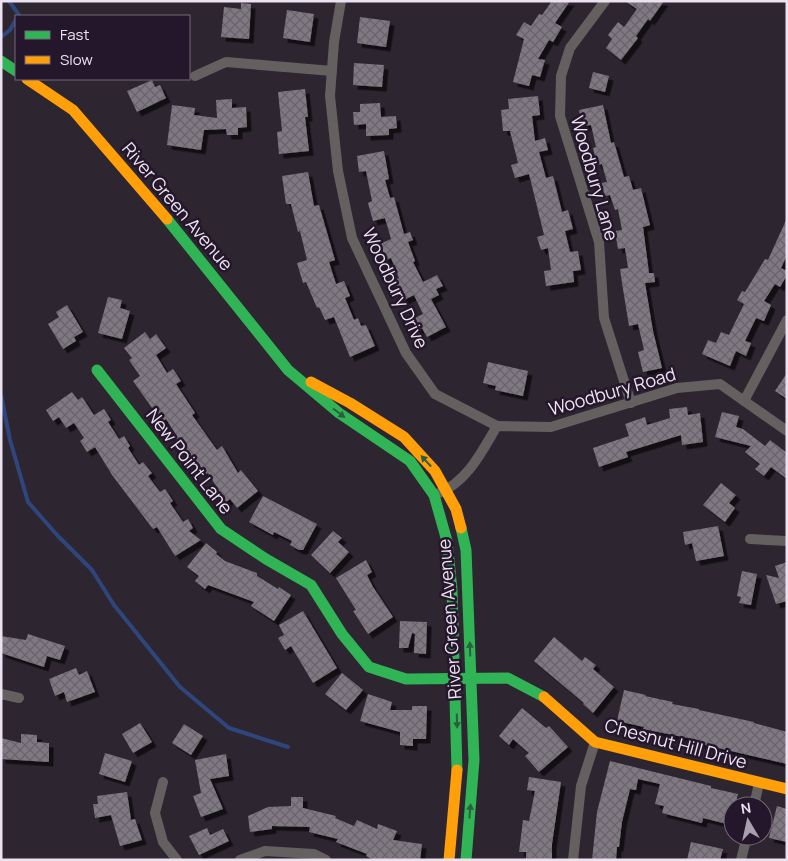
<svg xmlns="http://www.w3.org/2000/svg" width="788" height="861" viewBox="0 0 788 861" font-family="Manrope,sans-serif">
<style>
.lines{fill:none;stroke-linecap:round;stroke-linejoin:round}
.stream{stroke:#2f467d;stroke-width:4}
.building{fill:url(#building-cross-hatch);filter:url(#shadow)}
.street{stroke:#64605f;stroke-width:10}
.fast{stroke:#30b455;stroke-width:11}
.slow{stroke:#ff9f0a;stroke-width:11}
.oneway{fill:#2a5e3e}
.labels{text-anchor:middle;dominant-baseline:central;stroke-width:5;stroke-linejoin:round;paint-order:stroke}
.street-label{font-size:18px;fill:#ece2f0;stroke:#25172b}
</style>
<defs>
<pattern id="building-cross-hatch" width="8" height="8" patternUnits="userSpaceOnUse" patternTransform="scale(1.25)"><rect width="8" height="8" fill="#807882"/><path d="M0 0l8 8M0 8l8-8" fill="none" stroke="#69636b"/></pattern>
<filter id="shadow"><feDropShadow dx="4.5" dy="4.5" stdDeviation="0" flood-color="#0009"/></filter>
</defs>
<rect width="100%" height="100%" fill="#2d2530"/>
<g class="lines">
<g class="stream">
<polyline points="9,1 19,15 18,16"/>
<polyline points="1,37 10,30 16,19"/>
<polyline points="1,395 10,440 28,502 57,535 92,570 114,605 180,687 229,728 288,747"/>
</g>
</g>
<g class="building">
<polygon points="552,1 570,1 555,23 562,27 553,42 549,40 538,59 545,60 540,77 532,75 529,86 513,82 524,39 516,35 524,22 531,26 539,14 542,15"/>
<polygon points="625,1 664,1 650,21 648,19 636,36 638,38 621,60 606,48 612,39 608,35 618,22 624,27 637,9"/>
<polygon points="241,3 251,4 249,39 221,37 224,7 241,9"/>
<polygon points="287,10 314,14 310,42 283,38"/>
<polygon points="360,17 390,21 386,47 357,43"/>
<polygon points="354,63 384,65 382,87 353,85"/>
<polygon points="593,72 609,76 605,92 589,88"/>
<polygon points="152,80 155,87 160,85 166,98 137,112 127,91"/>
<polygon points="305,89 308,117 305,117 309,151 279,154 277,132 282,131 278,92"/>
<polygon points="538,96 540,115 532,116 535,141 545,138 548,150 539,152 546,178 553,176 562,212 568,210 573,229 565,231 570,252 578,251 581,270 573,271 574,282 546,286 544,271 551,270 548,248 541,250 537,237 544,235 529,174 515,178 511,165 518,163 510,131 503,131 501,110 509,109 508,99"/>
<polygon points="232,99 232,108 246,107 247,127 238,128 238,135 227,135 226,129 204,130 201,150 167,145 172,105 195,108 194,115 217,118 216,100"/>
<polygon points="380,103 381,117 396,116 397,128 389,129 389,135 366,136 366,124 354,125 353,112 360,112 360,104"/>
<polygon points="603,105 611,143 614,142 624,177 629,176 633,190 641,188 650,225 643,227 649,273 654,273 655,282 645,283 653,331 662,368 643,372 638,352 644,350 638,324 629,326 622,283 620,269 628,268 625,248 618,249 615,231 622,230 618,209 615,210 610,195 605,196 601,183 607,182 602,164 597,165 593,148 596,147 591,125 582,126 579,110"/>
<polygon points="384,151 389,179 385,180 390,198 394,197 404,234 410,232 413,240 408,242 415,261 413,262 423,282 437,275 443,286 436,289 439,295 431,299 446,327 427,337 422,328 417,331 411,320 423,314 414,295 404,300 394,280 399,278 391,258 386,260 380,244 391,239 385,218 373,221 368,203 372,201 366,171 359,172 357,156"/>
<polygon points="308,172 314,206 319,205 335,260 329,262 336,284 344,281 350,296 345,298 354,320 358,318 361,326 366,325 375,346 350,357 334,317 325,320 319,307 317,308 306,282 303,283 297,263 307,260 300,231 298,232 291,204 286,204 282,176"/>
<polygon points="787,218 787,255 781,268 787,271 787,275 780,287 775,284 764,301 771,305 764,321 756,318 745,341 751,343 746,356 736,351 730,366 702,354 708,340 716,343 721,332 729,335 744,304 737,300 742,291 745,292 765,259 768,260"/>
<polygon points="108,297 122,300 120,308 130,311 122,339 98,333"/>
<polygon points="67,305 83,332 74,337 76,341 63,349 48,324 59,317 56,312"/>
<polygon points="145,332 150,339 156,334 166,348 156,355 167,373 173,369 181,381 176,384 195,413 192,415 217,450 222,446 238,473 241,470 258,491 237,508 230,499 226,502 217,490 218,489 208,473 204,476 190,454 188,455 175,437 177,436 166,419 162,422 133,381 140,376 129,360 132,358 124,348"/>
<polygon points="488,362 528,371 523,396 495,390 496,386 483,383"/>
<polygon points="787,373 787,399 775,391"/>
<polygon points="72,392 78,400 82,397 94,415 104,409 111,420 108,422 119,439 124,436 130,446 128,448 139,465 143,462 152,473 148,476 160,492 165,489 173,501 170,503 183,522 188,519 193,528 189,531 201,540 175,556 157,527 153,529 112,475 95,447 87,452 80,441 84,438 74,423 66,428 59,417 53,421 46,410"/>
<polygon points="687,407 688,415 700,413 703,442 682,445 681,435 626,452 628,457 599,467 593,448 629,436 625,424 645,417 647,425 670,418 669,409"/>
<polygon points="722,412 739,416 736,427 743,429 765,446 770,440 787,453 787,479 771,467 764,476 755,469 760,464 745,452 751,446 715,437"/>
<polygon points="721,483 736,495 729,503 735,508 725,522 703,505"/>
<polygon points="263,496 317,524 303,550 299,550 290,545 292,541 274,532 273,535 249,522"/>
<polygon points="718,526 724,556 696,561 692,543 685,545 683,532"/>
<polygon points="333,531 342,538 338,542 349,552 330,573 311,555"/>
<polygon points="206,543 217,552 216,554 225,561 257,573 257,576 278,589 279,587 291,595 274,621 251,606 254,602 208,585 205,589 195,581 199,576 187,567"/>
<polygon points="366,560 372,572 367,575 373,587 393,617 368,634 353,611 356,610 336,578"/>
<polygon points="787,562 787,601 776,604 766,575 779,578 775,566"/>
<polygon points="742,571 757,574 751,605 739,603 741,597 737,596"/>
<polygon points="303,611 337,668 313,683 291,646 285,650 278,638 284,635 279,625"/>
<polygon points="400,621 427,622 426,654 414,653 415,634 412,633 408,648 399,648"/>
<polygon points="28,634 65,646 60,660 47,656 44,667 1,653 1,636 26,640"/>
<polygon points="554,637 582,661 585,657 596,665 593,669 614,687 593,713 583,704 584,703 534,661"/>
<polygon points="76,668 79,675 87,671 95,692 67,702 64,692 55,696 49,679"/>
<polygon points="342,673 363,690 346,710 325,694"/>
<polygon points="624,690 646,695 645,696 673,702 672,704 699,709 699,710 754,722 754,723 787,732 787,764 697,743 698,740 643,729 644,727 617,721"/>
<polygon points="368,694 392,702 390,710 412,710 412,706 427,706 426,739 413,739 413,746 400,745 400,732 360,721"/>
<polygon points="522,708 546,728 549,726 568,747 539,772 525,756 529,753 513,739 509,745 499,736"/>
<polygon points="140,723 152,742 133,753 122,734"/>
<polygon points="184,724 203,736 191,755 172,743"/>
<polygon points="21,734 37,735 37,742 49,743 49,762 1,759 1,738 21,743"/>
<polygon points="105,753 132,761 125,782 99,774"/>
<polygon points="226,754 229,776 210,779 223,809 201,817 193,796 201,793 195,760"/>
<polygon points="610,761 711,786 711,788 738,794 735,806 733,806 731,825 703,818 702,823 662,813 664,806 655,804 660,784 638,779 636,790 630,789 622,822 619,847 617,847 616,860 592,860 597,812"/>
<polygon points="529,777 561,782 552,844 552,860 526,860 526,852 519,852 523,820 529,821 535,791 527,790"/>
<polygon points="127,792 131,820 135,819 142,840 120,846 111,815 95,818 93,804 98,804 97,796"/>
<polygon points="291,797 303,797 303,808 336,816 335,818 354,826 357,820 377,829 378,824 397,831 393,840 422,844 420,860 374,860 366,856 367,854 336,842 338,839 309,832 310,827 272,826 272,829 250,832 248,816 268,807 291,806"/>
<polygon points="777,806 787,809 787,842 769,838"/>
<polygon points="207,828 210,835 223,829 229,841 199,855 189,836"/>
<polygon points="691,842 723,849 720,860 687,860"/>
</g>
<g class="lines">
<g class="street">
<polyline points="341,1 334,42 330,96 338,171 352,238 406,353 435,394 497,426"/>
<polyline points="605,1 570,48 561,76 560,116 599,242 604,318 631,403"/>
<polyline points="195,76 226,62 332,71"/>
<polyline points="744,401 787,320"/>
<path d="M 439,493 C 468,481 482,451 497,426 L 551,427 L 677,388 L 720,384 L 787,431"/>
<polyline points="750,539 787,541"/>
<polyline points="1,694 19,698"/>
<polyline points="163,782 155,813 163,842 177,860"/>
<polyline points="754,806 759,783"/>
<polyline points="240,860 265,851 314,854 326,860"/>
<polyline points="573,860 581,786 595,742"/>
<polyline points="741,860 747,836"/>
</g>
<g class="fast">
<polyline points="1,61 16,71"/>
<polyline points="167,219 288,370 339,413 410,461 434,495 447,541 452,590 457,770"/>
<polyline points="97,370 221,529 266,559 311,585 342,634 369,667 406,679 508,678 544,697"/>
<polyline points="461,528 466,550 474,760 466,860"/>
</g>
<g class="slow">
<polyline points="27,79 73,110 167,219"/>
<polyline points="311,382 350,403 404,437 435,471 456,509 461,528"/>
<polyline points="544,697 595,742 787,789"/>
<polyline points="449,860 457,770"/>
</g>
</g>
<defs><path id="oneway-solid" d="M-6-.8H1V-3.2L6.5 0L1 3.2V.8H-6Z" transform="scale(1.25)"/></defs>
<g class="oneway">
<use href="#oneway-solid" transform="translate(339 413) rotate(37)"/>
<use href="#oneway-solid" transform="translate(426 461) rotate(-133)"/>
<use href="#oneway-solid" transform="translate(470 649) rotate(-92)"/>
<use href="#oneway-solid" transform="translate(457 721) rotate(88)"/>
<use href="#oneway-solid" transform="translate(470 811) rotate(-85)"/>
</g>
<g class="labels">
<g class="street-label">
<text transform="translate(595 178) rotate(74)">Woodbury Lane</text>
<text transform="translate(178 206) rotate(50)">River Green Avenue</text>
<text transform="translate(396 288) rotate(65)">Woodbury Drive</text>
<text transform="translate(612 391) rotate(-16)">Woodbury Road</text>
<text transform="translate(190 461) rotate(52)">New Point Lane</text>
<text transform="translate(449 619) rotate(-94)">River Green Avenue</text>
<text transform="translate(676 743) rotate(15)">Chesnut Hill Drive</text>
</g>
</g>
<rect width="788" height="861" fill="none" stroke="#ece2f0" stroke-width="5"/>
<rect x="15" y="15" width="175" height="65" fill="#25172b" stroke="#75687a"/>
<rect x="25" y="31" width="25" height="8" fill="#30b455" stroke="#75687a"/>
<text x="60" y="40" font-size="15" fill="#ece2f0">Fast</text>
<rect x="25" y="56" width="25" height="8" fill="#ff9f0a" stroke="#75687a"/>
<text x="60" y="65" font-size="15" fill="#ece2f0">Slow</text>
<g transform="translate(748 821) rotate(351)"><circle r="24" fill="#25172b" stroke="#75687a"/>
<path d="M0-4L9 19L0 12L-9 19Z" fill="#a9a0ad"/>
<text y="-8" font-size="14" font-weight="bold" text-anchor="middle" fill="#ece2f0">N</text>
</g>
</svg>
